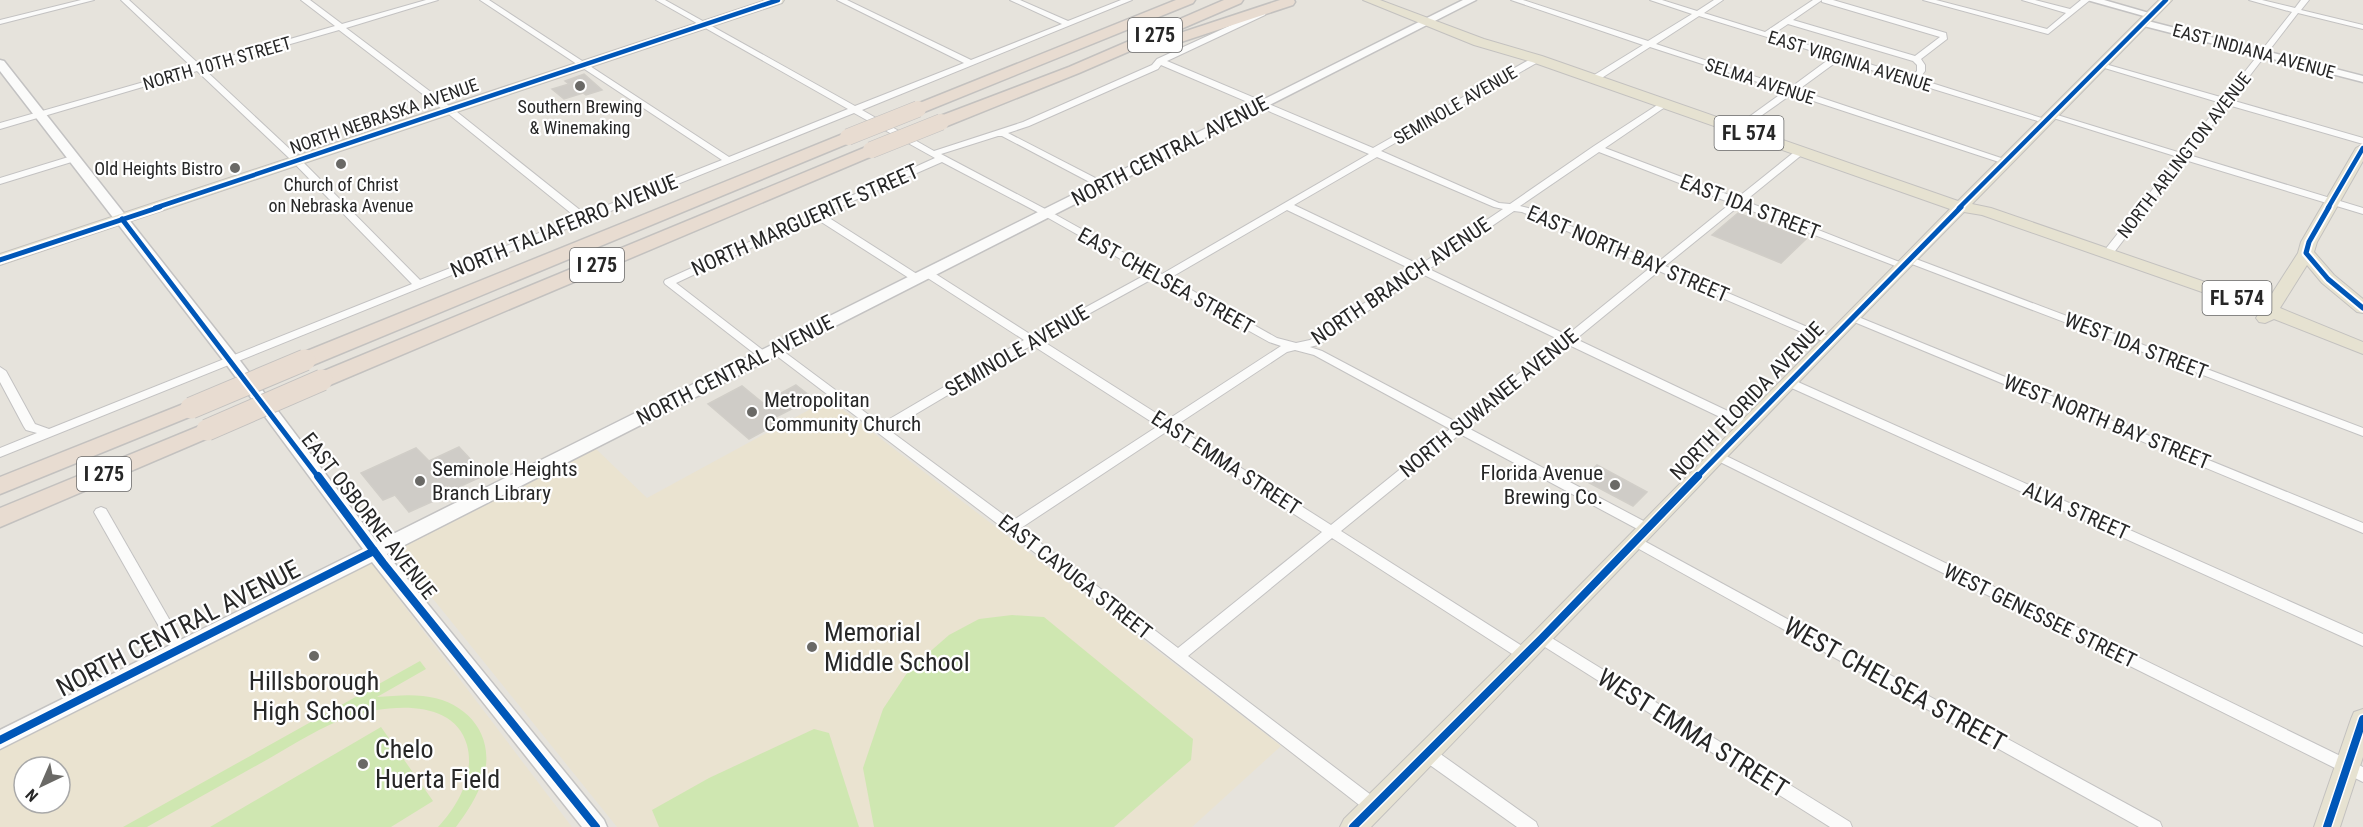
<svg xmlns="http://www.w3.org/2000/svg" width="2363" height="827" viewBox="0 0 2363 827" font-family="'Roboto Condensed',sans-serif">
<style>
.education{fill:#eae3d0;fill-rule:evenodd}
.pitch{fill:#cfe7b1}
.building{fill:#cfccc7;stroke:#d1cec8;stroke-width:1.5}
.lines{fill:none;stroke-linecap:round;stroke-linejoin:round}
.street-casing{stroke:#c3c2c2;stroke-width:2}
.secondary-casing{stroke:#c3c2c2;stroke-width:3}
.primary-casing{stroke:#c3c1bf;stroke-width:2}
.highway-casing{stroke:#c3c1bf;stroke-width:3}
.street{fill:#fbfbfa;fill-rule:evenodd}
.secondary{fill:#fbfbfa;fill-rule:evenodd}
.primary{fill:#e6e2d1;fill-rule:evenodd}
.highway{fill:#e8dcd1;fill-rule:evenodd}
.highway-bridge-far1-casing{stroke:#c3c1bf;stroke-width:17;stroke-linecap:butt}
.highway-bridge-casing{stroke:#c3c1bf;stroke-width:23;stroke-linecap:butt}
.highway-bridge-far1{stroke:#e8dcd1;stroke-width:16}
.highway-bridge{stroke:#e8dcd1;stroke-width:21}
.cycleway-far2-casing{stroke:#fff;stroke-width:8}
.cycleway-far1-casing{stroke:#fff;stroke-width:9}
.cycleway-casing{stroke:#fff;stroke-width:11}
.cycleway-far2{stroke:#0057b8;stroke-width:4.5}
.cycleway-far1{stroke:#0057b8;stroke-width:5}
.cycleway{stroke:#0057b8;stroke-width:8}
.poi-dot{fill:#6a6966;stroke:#fff;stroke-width:2}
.labels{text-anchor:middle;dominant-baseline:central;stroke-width:4.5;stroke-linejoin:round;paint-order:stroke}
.far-street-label{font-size:18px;fill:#272727;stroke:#fff}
.far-poi-label{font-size:18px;fill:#272727;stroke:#fff}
.shield{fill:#fff;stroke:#686868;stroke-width:1.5}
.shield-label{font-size:20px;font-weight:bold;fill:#272727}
.street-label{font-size:21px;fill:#272727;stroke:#fff}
.poi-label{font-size:21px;fill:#272727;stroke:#fff;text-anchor:start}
.near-street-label{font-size:26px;fill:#272727;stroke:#fff}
.near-poi-label{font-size:26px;fill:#272727;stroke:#fff;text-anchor:start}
</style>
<rect width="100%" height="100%" fill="#e6e3dc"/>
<g class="education">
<polygon points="829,399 1281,746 1192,827 617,827 392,548 594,447 647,498"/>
<path d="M 370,561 L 572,827 L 0,827 L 0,750 ZM 24,767 L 60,767 L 60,803 L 24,803 Z"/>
</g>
<g class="pitch">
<polygon points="1012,615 1044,617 1193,739 1191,760 1114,827 874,827 863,768 883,709 909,670 949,635 979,619"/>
<path d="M 420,661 L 426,669 L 377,697 C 392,696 408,694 423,696 C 466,700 497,735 483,779 C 477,797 467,812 456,827 L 438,827 C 458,806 475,775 467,745 C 454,697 386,705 351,716 C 322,726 296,743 270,758 C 229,781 188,804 147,827 L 123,827 Z"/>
<polygon points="381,727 433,801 391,827 210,827"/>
<polygon points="814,729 829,733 859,827 659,827 652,810 709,778"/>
</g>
<g class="building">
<polygon points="584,74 602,90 586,95 583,93 564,99 552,89 569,84 565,81"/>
<polygon points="1738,213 1806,239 1781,263 1712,235"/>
<polygon points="796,385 813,398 770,420 775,425 749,439 708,404 742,386 763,403"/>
<polygon points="459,447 485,475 461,486 463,488 409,512 395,495 383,500 361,473 416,448 429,461"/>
<polygon points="1597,465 1647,492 1633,506 1582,479"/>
</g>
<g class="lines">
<defs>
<g id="street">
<polygon points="81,0 94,0 0,24 0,20"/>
<path d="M 121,0 L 129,0 L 200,65 L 335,26 L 301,0 L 310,0 L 342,24 L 426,0 L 438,0 L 346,28 L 452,108 L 585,214 L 722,160 L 480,0 L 489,0 L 729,157 L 848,109 L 656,0 L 665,0 L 855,106 L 964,63 L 837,0 L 847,0 L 971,60 L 1062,24 L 1010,0 L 1020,0 L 1068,21 L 1121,0 L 1132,0 L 862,110 L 934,151 L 1023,122 L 1152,65 L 1157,59 L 1262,11 L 1266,13 L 1265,15 L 1167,61 L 1373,148 L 1534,57 L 1540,57 L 1540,61 L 1381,151 L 1499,203 L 1510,204 L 1594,146 L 1665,100 L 1669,103 L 1668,105 L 1605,148 L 1737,198 L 1798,149 L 1804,149 L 1804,153 L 1745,201 L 1907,265 L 1906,267 L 1898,267 L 1739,206 L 1665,266 L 1833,338 L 1835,340 L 1833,342 L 1825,342 L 1659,271 L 1576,339 L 1751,422 L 1753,425 L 1751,428 L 1743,428 L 1569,345 L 1468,428 L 1653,526 L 1655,529 L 1653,532 L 1643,532 L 1460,434 L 1341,531 L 1530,651 L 1532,655 L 1530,659 L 1525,661 L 1520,659 L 1332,538 L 1188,656 L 1379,801 L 1381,806 L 1379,811 L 1373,813 L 1367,811 L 1007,531 L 769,350 L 771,348 L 779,348 L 881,424 L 1024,340 L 923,275 L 922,273 L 923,271 L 931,271 L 1033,336 L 1147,274 L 1043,215 L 942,162 L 823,214 L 920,276 L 921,278 L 920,280 L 912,280 L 815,218 L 676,283 L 768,354 L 770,356 L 768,358 L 760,358 L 665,284 L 664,282 L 665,280 L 935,158 L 854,113 L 0,457 L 0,448 L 37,433 L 26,430 L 24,427 L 0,382 L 0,367 L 6,371 L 35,424 L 49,429 L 412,284 L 288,157 L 197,71 L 0,129 L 0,123 L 193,68 ZM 339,30 L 446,112 L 577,218 L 420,280 L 294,153 L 204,69 ZM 1161,65 L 1369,154 L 1162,274 L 1049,211 L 941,154 L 998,136 L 1002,136 L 1099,187 L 1105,187 L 1105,183 L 1008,133 L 1029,126 L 1158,69 ZM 1599,152 L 1731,203 L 1657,263 L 1528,208 L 1520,206 ZM 1377,157 L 1494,207 L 1503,209 L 1420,265 L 1294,205 ZM 1287,210 L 1413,270 L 1310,340 L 1296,343 L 1277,338 L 1170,278 ZM 1514,211 L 1522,212 L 1651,267 L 1567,335 L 1429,269 ZM 1422,274 L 1560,340 L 1458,423 L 1322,351 L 1310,347 L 1318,345 ZM 1154,278 L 1269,342 L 1281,346 L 1167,420 L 1041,340 ZM 1032,345 L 1158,426 L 1012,521 L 889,430 ZM 1295,350 L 1314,355 L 1450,429 L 1331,525 L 1175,426 L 1287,352 ZM 1166,432 L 1322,532 L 1178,648 L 1021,528 Z"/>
<path d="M 1511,0 L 1523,0 L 1648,41 L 1692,14 L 1650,0 L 1662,0 L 1697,11 L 1714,0 L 1723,0 L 1704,13 L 1765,32 L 1813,0 L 1833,0 L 1946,33 L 1947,39 L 1921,59 L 1925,65 L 1925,71 L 1919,79 L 2051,121 L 2050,123 L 2044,123 L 1839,60 L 1798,90 L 2010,161 L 2005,164 L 2002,163 L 1792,94 L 1738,132 L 1735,131 L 1735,127 L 1785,91 L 1650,47 L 1597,81 L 1591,81 L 1591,77 L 1643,45 ZM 1822,0 L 1822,2 L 1940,37 L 1915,56 L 1793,20 ZM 1699,16 L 1832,57 L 1790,88 L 1656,44 ZM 1788,24 L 1913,61 L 1917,65 L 1917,71 L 1911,77 L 1773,34 Z"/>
<polygon points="1923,0 1936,0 2047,29 2066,13 2022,0 2035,0 2070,9 2081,0 2090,0 2048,34"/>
<polygon points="2249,0 2262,0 2295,8 2301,0 2309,0 2301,10 2363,25 2363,29 2298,13 2231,100 2363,138 2363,144 2228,105 2189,155 2363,208 2363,214 2185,160 2112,255 2104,255 2103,253 2104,251 2178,157 2047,116 2054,114 2181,153 2221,103 2098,66 2105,64 2224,98 2292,12"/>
<polygon points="75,155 80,158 78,160 0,184 0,178"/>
<polygon points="1908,256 2363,428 2363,436 1904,261 1903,259"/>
<polygon points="1851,314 2363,523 2363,533 1847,319 1846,317"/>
<polygon points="1789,378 2363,634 2363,646 1785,385 1783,382"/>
<polygon points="1718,452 2363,767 2363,782 1714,459 1712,456"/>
<polygon points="101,507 106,509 184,645 186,649 184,653 179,655 174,653 94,512 96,509"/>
<polygon points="1635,536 2160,822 2162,827 2139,827 1630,544 1628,541 1630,538"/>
<polygon points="1542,632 1850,822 1852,827 1830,827 1537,642 1535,638 1537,634"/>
<polygon points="1426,746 1432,748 1536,822 1538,827 1517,827 1420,758 1418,753 1420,748"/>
</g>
<g id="secondary">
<polygon points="1463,0 1476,0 387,554 604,820 607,827 582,827 372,562 0,749 0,730 363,549 226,364 0,71 0,60 4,61 238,358 377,542"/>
<polygon points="2087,0 2104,0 2156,15 2151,18"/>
<polygon points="2144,20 2363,76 2363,82 2140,25 2140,21"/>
</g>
<g id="primary">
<polygon points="766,0 784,0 782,3 0,265 0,254"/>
<path d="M 1363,0 L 1380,0 L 1484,39 L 1542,56 L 1958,201 L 2159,0 L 2172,0 L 1972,204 L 1991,208 L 2266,303 L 2298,253 L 2301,242 L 2356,148 L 2363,144 L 2363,161 L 2317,242 L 2314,252 L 2334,275 L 2363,299 L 2363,313 L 2357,312 L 2322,283 L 2307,265 L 2280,308 L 2363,342 L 2363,354 L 2274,319 L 2265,323 L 2259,322 L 2256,318 L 2259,313 L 2242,306 L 1982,215 L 1964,212 C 1764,415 1570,624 1371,827 L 1340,827 L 1344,819 L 1534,632 L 1950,209 L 1532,62 L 1474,45 Z"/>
<polygon points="2363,709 2363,757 2340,827 2314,827 2351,719 2354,712"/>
</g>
<g id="highway">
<polygon points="1176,0 1195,0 1193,3 924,112 918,114 910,109 912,106"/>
<polygon points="1224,0 1243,0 1241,3 1079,73 947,126 941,127 933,122 935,118 1069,67"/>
<polygon points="1280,0 1294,0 1295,2 1293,5 1181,42 1171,42 1169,39 1171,36"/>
<polygon points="848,132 856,137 854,141 313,365 305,367 297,365 294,360 297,355"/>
<polygon points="871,145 877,146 880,150 877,154 330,385 322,387 314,385 311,380 314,375"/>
<polygon points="191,401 199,403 202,408 199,413 0,494 0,477"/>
<polygon points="207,423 215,425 218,430 215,435 0,527 0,508"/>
</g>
</defs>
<use href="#street" class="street-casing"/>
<use href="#secondary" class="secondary-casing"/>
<use href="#primary" class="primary-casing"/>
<use href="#highway" class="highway-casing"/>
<use href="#street" class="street"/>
<use href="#secondary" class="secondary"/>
<use href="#primary" class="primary"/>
<use href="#highway" class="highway"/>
<defs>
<g id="highway-bridge-far1">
<polyline points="848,137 918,109"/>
<polyline points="871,150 941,122"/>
</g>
<g id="highway-bridge">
<polyline points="191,408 305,360"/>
<polyline points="207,430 322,380"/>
</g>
</defs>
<use href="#highway-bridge-far1" class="highway-bridge-far1-casing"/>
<use href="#highway-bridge" class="highway-bridge-casing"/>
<use href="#highway-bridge-far1" class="highway-bridge-far1"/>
<use href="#highway-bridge" class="highway-bridge"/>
<defs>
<g id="cycleway-far2">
<polyline points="155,208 778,0"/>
<polyline points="1959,208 2166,0"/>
<polyline points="2328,208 2363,148"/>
</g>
<g id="cycleway-far1">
<polyline points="2329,207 2309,242 2306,253 2328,279 2363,308"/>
<polyline points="122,219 319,478"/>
<polyline points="0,260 160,207"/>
<polyline points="1696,478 1961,207"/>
</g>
<g id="cycleway">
<polyline points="318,476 383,563 596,827"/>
<polyline points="0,740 374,551"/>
<polyline points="1353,827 1542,638 1698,476"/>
<polyline points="2327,827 2363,719"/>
</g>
</defs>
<use href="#cycleway-far2" class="cycleway-far2-casing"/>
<use href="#cycleway-far1" class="cycleway-far1-casing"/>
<use href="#cycleway" class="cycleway-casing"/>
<use href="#cycleway-far2" class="cycleway-far2"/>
<use href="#cycleway-far1" class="cycleway-far1"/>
<use href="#cycleway" class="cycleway"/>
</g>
<g class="poi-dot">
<circle cx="580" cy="86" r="6"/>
<circle cx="341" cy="164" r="6"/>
<circle cx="235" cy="168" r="6"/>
<circle cx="752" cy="412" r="6"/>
<circle cx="420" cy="481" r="6"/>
<circle cx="1615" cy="485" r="6"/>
<circle cx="812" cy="647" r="6"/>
<circle cx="314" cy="656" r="6"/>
<circle cx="363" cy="764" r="6"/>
</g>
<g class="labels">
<g class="far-street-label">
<text transform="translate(2254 51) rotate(15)">EAST INDIANA AVENUE</text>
<text transform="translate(1850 61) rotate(17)">EAST VIRGINIA AVENUE</text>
<text transform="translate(217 63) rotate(-16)">NORTH 10TH STREET</text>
<text transform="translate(1760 81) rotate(18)">SELMA AVENUE</text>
<text transform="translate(1455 105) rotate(-30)">SEMINOLE AVENUE</text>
<text transform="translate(384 116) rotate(-19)">NORTH NEBRASKA AVENUE</text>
<text transform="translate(2184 155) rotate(-52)">NORTH ARLINGTON AVENUE</text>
</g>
<g class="far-poi-label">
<text x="580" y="106">Southern Brewing<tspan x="580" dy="21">&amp; Winemaking</tspan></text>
<text x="223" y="168" text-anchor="end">Old Heights Bistro</text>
<text x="341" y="184">Church of Christ<tspan x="341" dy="21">on Nebraska Avenue</tspan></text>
</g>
<g class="shield">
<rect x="1128" y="18" width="54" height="34" rx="4.5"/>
<rect x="1714.5" y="116" width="69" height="34" rx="4.5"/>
<rect x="570" y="248" width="54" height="34" rx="4.5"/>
<rect x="2202.5" y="281" width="69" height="34" rx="4.5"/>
<rect x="77" y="457" width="54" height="34" rx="4.5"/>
</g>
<g class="shield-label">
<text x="1155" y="35">I 275</text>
<text x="1749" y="133">FL 574</text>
<text x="597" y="265">I 275</text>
<text x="2237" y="298">FL 574</text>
<text x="104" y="474">I 275</text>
</g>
<g class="street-label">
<text transform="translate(1170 151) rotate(-27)">NORTH CENTRAL AVENUE</text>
<text transform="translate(1750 207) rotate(21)">EAST IDA STREET</text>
<text transform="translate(805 220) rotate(-24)">NORTH MARGUERITE STREET</text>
<text transform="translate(564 226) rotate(-22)">NORTH TALIAFERRO AVENUE</text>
<text transform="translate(1628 254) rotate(23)">EAST NORTH BAY STREET</text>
<text transform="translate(1166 281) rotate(29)">EAST CHELSEA STREET</text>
<text transform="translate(1401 281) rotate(-34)">NORTH BRANCH AVENUE</text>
<text transform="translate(2136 346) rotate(21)">WEST IDA STREET</text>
<text transform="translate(1017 351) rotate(-30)">SEMINOLE AVENUE</text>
<text transform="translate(735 370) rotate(-27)">NORTH CENTRAL AVENUE</text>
<text transform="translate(1747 401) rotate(-46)">NORTH FLORIDA AVENUE</text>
<text transform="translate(1489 403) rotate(-39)">NORTH SUWANEE AVENUE</text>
<text transform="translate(2107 422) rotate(22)">WEST NORTH BAY STREET</text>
<text transform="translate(1226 463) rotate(33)">EAST EMMA STREET</text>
<text transform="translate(2076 511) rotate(24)">ALVA STREET</text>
<text transform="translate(369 516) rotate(52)">EAST OSBORNE AVENUE</text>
<text transform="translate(1075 577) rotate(38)">EAST CAYUGA STREET</text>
<text transform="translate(2040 616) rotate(26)">WEST GENESSEE STREET</text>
</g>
<g class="poi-label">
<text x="764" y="400">Metropolitan<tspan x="764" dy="24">Community Church</tspan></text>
<text x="432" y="469">Seminole Heights<tspan x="432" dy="24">Branch Library</tspan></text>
<text x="1603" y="473" text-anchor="end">Florida Avenue<tspan x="1603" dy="24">Brewing Co.</tspan></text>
</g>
<g class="near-street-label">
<text transform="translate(178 628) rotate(-27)">NORTH CENTRAL AVENUE</text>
<text transform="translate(1895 684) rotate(29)">WEST CHELSEA STREET</text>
<text transform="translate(1693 733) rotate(32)">WEST EMMA STREET</text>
</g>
<g class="near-poi-label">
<text x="824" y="632">Memorial<tspan x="824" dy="30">Middle School</tspan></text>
<text x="314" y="681" text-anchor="middle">Hillsborough<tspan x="314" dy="30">High School</tspan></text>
<text x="375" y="749">Chelo<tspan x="375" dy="30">Huerta Field</tspan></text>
</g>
</g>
<g transform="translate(42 785) rotate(224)"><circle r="28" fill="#ffffff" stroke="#a9a9a9" stroke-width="1.5"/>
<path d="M0-4.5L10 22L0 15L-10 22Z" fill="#6a6966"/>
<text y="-9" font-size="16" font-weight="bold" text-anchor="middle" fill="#272727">N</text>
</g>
</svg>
